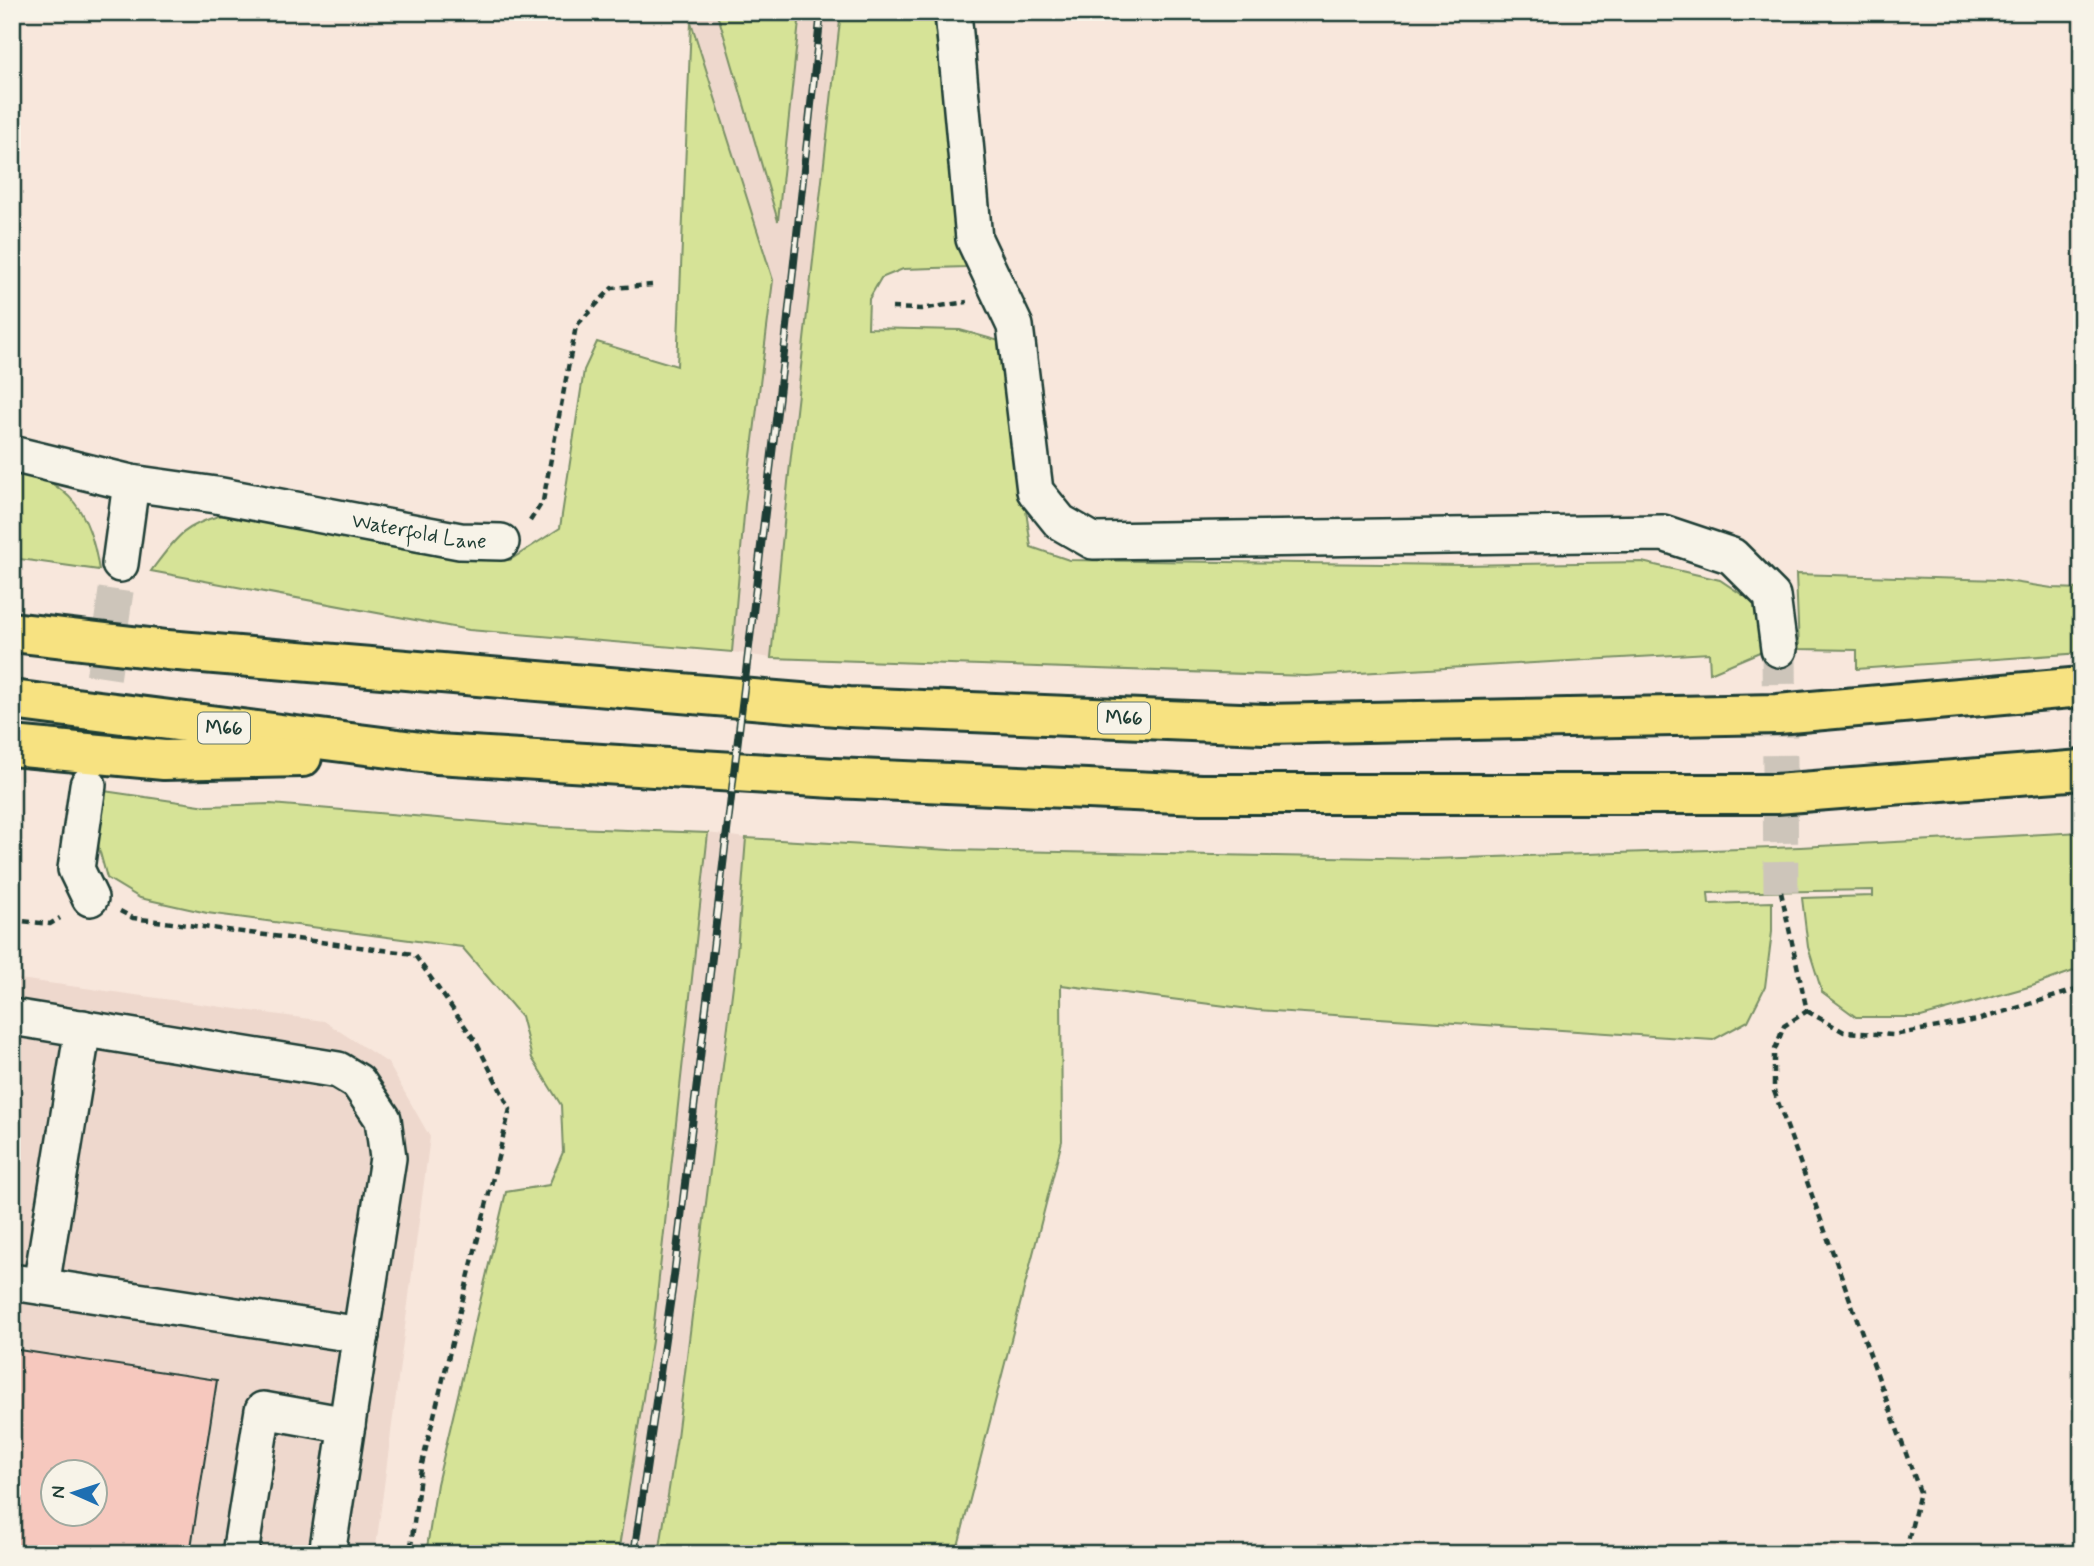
<svg xmlns="http://www.w3.org/2000/svg" width="2094" height="1566" viewBox="0 0 2094 1566" font-family="Mynerve,sans-serif">
<style>
.built{fill:#eed8cd;fill-rule:evenodd}
.green{fill:#d6e397;stroke:#7a9066;stroke-width:2}
.building{fill:#f6c8be;stroke:#1f3d34;stroke-width:2;fill-rule:evenodd}
.lines{fill:none;stroke-linecap:round;stroke-linejoin:round}
.minor-tunnel{stroke:#cdc5ba;stroke-width:35;stroke-dasharray:35 18;stroke-linecap:butt}
.minor-casing{stroke:#1f3d34;stroke-width:40}
.highway-casing{stroke:#1f3d34;stroke-width:44}
.path{stroke:#1f3d34;stroke-width:4.5;stroke-dasharray:7 5;stroke-linecap:butt}
.minor{stroke:#f7f3e8;stroke-width:35}
.highway{stroke:#f7e281;stroke-width:38}
.rail-casing{stroke:#1f3d34;stroke-width:8}
.rail{stroke:#f7f3e8;stroke-width:5;stroke-dasharray:16;stroke-linecap:butt}
.labels{text-anchor:middle;dominant-baseline:central;stroke-width:5;stroke-linejoin:round;paint-order:stroke}
.shield{fill:#f7f3e8;stroke:#60746a;stroke-width:2}
.shield-label{font-size:19px;font-weight:bold;fill:#1f3d34}
.street-label{font-size:21px;fill:#1f3d34;stroke:#f7f3e8}
</style>
<rect width="100%" height="100%" fill="#f8e7dc"/>
<filter id="ink" filterUnits="userSpaceOnUse"><feTurbulence type="fractalNoise" baseFrequency=".0143" numOctaves="2"/><feDisplacementMap in="SourceGraphic" scale="14" xChannelSelector="R" yChannelSelector="G"/><feConvolveMatrix kernelMatrix="1 2 1 2 8 2 1 2 1" color-interpolation-filters="sRGB"/></filter>
<g filter="url(#ink)">
<g class="built">
<polygon points="693,12 715,12 720,22 777,219 800,12 841,12 788,482 771,658 732,652 745,504 691,23"/>
<polygon points="708,833 746,838 737,953 677,1437 659,1554 619,1554 652,1341"/>
<path d="M 12,978 L 324,1021 L 388,1063 L 430,1137 L 375,1554 L 12,1554 ZM 52,1472 L 94,1472 L 94,1514 L 52,1514 Z"/>
</g>
<g class="green">
<polygon points="715,12 800,12 778,221 720,22"/>
<polygon points="841,12 933,12 966,267 903,269 881,278 869,299 868,328 960,330 1003,342 1031,547 1069,560 1462,565 1642,562 1720,580 1759,606 1762,651 1710,673 1709,653 1306,676 771,658 788,482"/>
<path d="M 691,22 L 773,280 L 745,504 L 732,652 L 469,630 L 151,571 C 176,538 182,526 222,515 L 510,560 L 560,528 L 584,370 L 597,342 L 677,366 Z"/>
<path d="M 12,469 C 72,482 90,513 99,570 L 12,558 Z"/>
<polygon points="1796,574 2000,580 2052,588 2082,589 2082,653 1857,669 1857,650 1799,649"/>
<polygon points="104,791 207,806 271,804 545,827 708,833 652,1341 618,1554 426,1554 437,1484 506,1192 549,1185 563,1152 561,1105 532,1058 521,1016 462,947 207,913 140,898 107,878 98,845"/>
<polygon points="2082,832 2082,968 2032,986 1921,1017 1856,1017 1822,992 1808,947 1802,898 1873,896 1873,890 1708,893 1709,904 1772,902 1772,932 1765,987 1748,1021 1713,1040 1257,1010 1061,985 1062,1141 956,1554 659,1554 677,1437 737,953 746,838 950,850 1431,859 1800,847"/>
</g>
<path class="building" d="M 12,1349 L 217,1380 L 190,1554 L 12,1554 ZM 52,1472 L 94,1472 L 94,1514 L 52,1514 Z"/>
<g class="lines">
<g class="minor-tunnel">
<polyline points="1779,649 1781,892"/>
<polyline points="88,782 120,564"/>
</g>
<defs>
<g id="minor">
<polyline points="953,12 974,239 1015,326 1035,491 1060,522 1093,541 1663,533 1732,556 1772,596 1779,649"/>
<path id="s1" d="M 12,454 L 131,483 L 216,495 L 460,541 L 501,542"/>
<polyline points="120,564 131,483"/>
<polyline points="88,785 76,869 90,898"/>
<polyline points="12,1017 338,1070 358,1082 383,1119 388,1158 327,1554"/>
<polyline points="12,1282 361,1335"/>
<polyline points="41,1286 83,1028"/>
<polyline points="240,1554 263,1410 347,1425"/>
</g>
<g id="highway">
<polyline points="12,632 167,650 849,707 1264,724 1778,714 2082,687"/>
<polyline points="12,700 437,754 834,778 1201,794 1776,794 2082,770"/>
<polyline points="12,746 164,760 302,757"/>
</g>
</defs>
<use href="#minor" class="minor-casing"/>
<use href="#highway" class="highway-casing"/>
<g class="path">
<polyline points="892,308 921,309 967,302"/>
<polyline points="530,521 543,501 576,326 612,288 652,285"/>
<polyline points="1781,892 1807,1011 1784,1026 1774,1052 1774,1091 1920,1492 1905,1554"/>
<polyline points="120,911 133,918 414,954 476,1042 510,1109 421,1468 410,1554"/>
<polyline points="12,920 50,924 60,918"/>
<polyline points="1807,1011 1844,1032 1893,1035 1977,1020 2082,988"/>
</g>
<use href="#minor" class="minor"/>
<use href="#highway" class="highway"/>
<defs>
<polyline id="rail" points="634,1554 674,1276 786,336 821,12"/>
</defs>
<use href="#rail" class="rail-casing"/>
<use href="#rail" class="rail"/>
</g>
</g>
<g class="labels">
<g class="shield">
<rect x="1098" y="702.5" width="52" height="31" rx="5"/>
<rect x="198" y="712.5" width="52" height="31" rx="5"/>
</g>
<g class="shield-label">
<text x="1124" y="718">M66</text>
<text x="224" y="728">M66</text>
</g>
<g class="street-label">
<text stroke="none"><textPath href="#s1" startOffset="415">Waterfold Lane</textPath></text>
</g>
</g>
<rect width="2094" height="1566" fill="none" stroke="#f7f3e8" stroke-width="42"/>
<rect x="21" y="21" width="2052" height="1524" fill="none" stroke="#1f3d34" stroke-width="2.5" filter="url(#ink)"/>
<g transform="translate(74 1493) rotate(273)"><circle r="33" fill="#f7f3e8" stroke="#a1aaa0" stroke-width="2"/>
<path d="M0-5L12 26L0 18L-12 26Z" fill="#1f6fb2"/>
<text y="-10" font-size="19" font-weight="bold" text-anchor="middle" fill="#1f3d34">N</text>
</g>
</svg>
